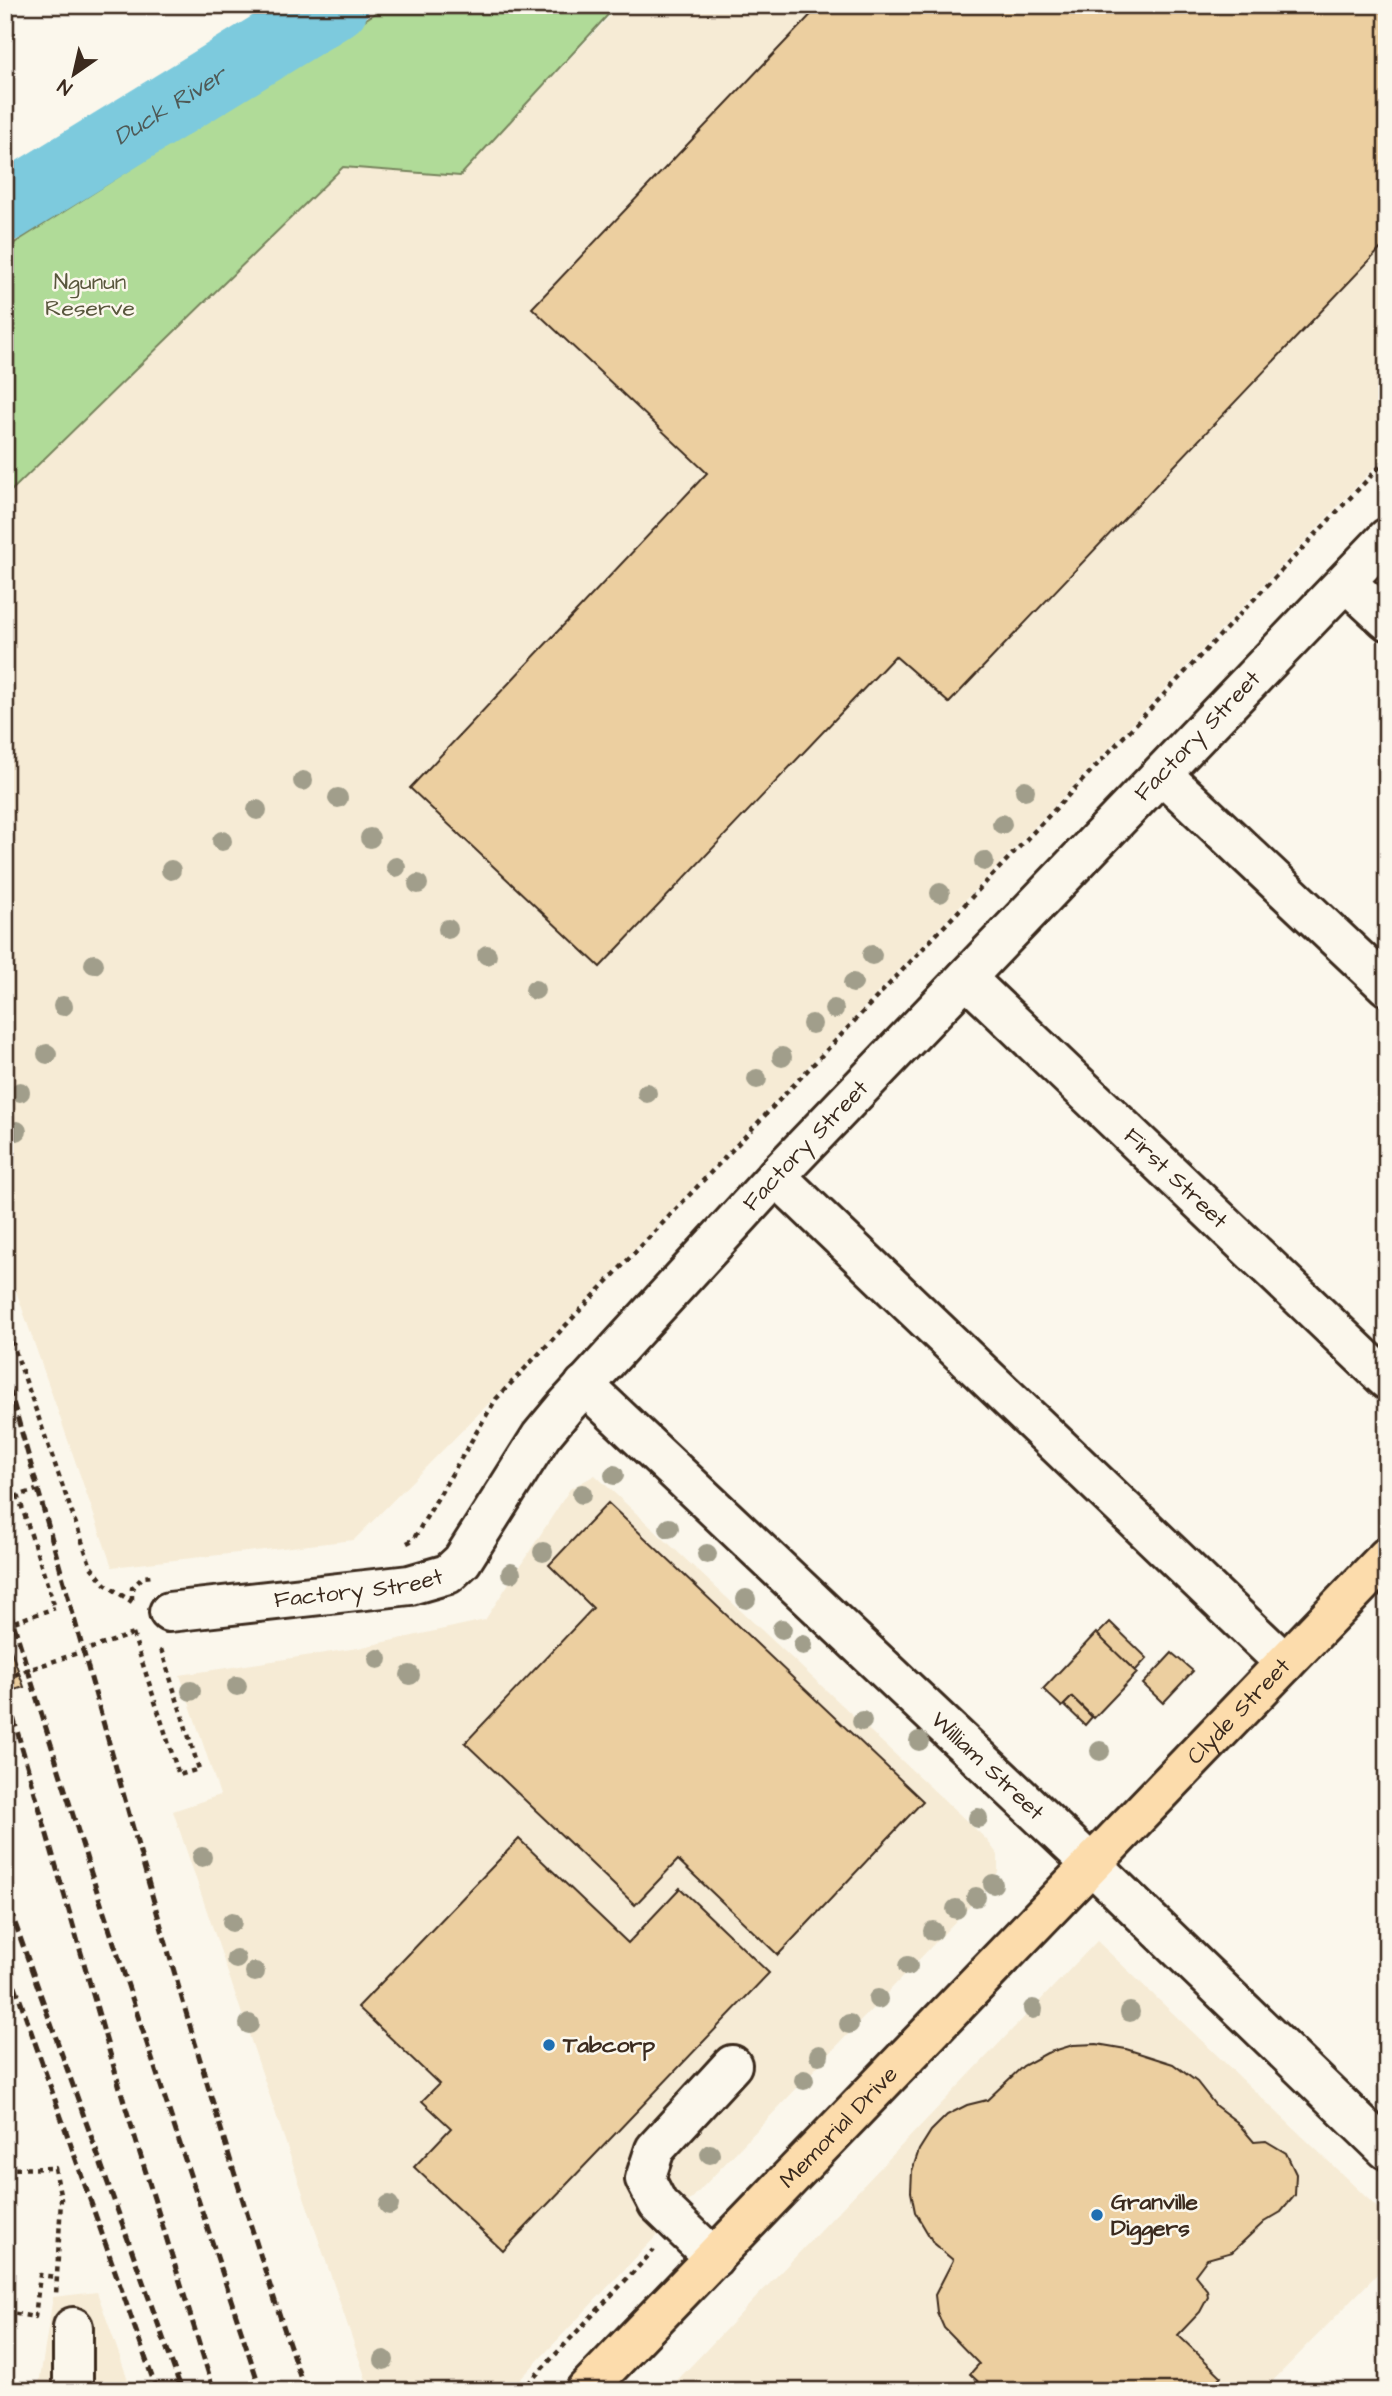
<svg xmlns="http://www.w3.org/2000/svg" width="1392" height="2396" viewBox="0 0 1392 2396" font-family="'Architects Daughter',sans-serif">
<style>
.built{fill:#f6ebd5}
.green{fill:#b0db98;stroke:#76825b;stroke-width:2}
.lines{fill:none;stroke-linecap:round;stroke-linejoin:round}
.river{stroke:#7dcadd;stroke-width:68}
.building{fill:#eccfa0;stroke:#3b2a1e;stroke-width:2}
.minor-casing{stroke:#3b2a1e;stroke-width:44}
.major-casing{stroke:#3b2a1e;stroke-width:44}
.path{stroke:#3b2a1e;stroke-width:4.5;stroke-dasharray:5 5;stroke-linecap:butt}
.minor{stroke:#fbf7ec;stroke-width:38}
.major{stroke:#fcdcac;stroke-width:38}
.rail{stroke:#3b2a1e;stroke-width:5;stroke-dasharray:10 5;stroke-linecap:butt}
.path-bridge{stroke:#3b2a1e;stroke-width:4.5;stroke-dasharray:5 5;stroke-linecap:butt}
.tree{fill:#a19e8b}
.poi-dot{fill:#1f6fb2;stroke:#fbf7ec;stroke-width:2.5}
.labels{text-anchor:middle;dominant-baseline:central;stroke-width:5;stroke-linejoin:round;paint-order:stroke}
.park-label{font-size:23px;fill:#58563c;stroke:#fbf7ec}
.street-label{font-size:23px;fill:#3b2a1e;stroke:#fbf7ec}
.poi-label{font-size:23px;font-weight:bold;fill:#3b2a1e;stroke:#fbf7ec;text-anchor:start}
.water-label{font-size:24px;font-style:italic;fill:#4f5a57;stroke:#fbf7ec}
</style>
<rect width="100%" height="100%" fill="#fbf7ec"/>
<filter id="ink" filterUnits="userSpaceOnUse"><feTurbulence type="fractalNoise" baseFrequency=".0143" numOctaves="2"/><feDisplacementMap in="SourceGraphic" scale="14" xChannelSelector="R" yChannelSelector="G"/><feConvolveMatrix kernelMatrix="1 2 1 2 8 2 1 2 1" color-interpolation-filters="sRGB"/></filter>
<g filter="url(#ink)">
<g class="built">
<polygon points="620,5 1387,5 1387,454 504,1388 354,1540 112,1567 5,1259 5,497 343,167 460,176"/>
<polygon points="595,1475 986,1839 998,1855 998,1872 988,1887 509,2391 370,2391 173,1811 220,1795 180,1675 358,1648 485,1620 570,1489"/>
<polygon points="1097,1941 1387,2217 1387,2264 1263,2391 667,2391"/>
<polygon points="97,2292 132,2391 38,2391 53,2297"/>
</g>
<polygon class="green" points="388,5 617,5 460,176 343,167 5,497 5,249"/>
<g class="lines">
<path class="river" id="s1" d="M 5,208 L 335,5"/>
</g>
<g class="building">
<polygon points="820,5 1387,5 1387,242 949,703 895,656 600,967 410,788 707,473 532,308"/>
<polygon points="608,1503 923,1801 778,1955 678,1860 635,1905 465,1743 593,1608 549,1565"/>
<polygon points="1110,1622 1147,1658 1135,1671 1097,1635"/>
<polygon points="5,1633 24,1687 5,1693"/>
<polygon points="1096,1633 1137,1673 1094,1718 1072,1697 1062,1707 1043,1689"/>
<polygon points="1172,1653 1193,1671 1163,1703 1143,1684"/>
<polygon points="1072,1697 1092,1717 1085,1725 1064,1705"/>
<polygon points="519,1839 628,1943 680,1888 769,1973 503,2251 414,2167 451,2128 422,2101 439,2084 358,2007"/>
<polygon points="1097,2044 1126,2049 1173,2064 1197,2082 1216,2106 1237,2122 1254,2142 1266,2141 1286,2153 1296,2174 1295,2195 1281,2212 1264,2222 1232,2252 1207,2259 1195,2275 1207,2290 1208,2297 1200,2312 1178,2335 1221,2376 1207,2391 988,2391 970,2374 979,2364 944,2328 937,2312 935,2295 953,2260 934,2244 915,2212 911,2192 912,2171 919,2150 931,2131 947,2115 967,2105 987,2100 1023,2066 1047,2053 1073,2045"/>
</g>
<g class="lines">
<defs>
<g id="minor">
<polyline points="1346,582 1387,620"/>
<polyline points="1162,774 1387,986"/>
<path id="s2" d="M 966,978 L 1387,1380"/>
<polyline points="776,1176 1285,1663"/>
<path id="s3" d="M 584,1385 L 1091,1864 L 1387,2150"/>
<path id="s4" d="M 169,1612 L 410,1585 L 448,1574 L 462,1561 L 541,1436 L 565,1407 L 776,1176 L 1387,538"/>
<polyline points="714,2258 658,2204 645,2179 655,2149 732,2065"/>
<polyline points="73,2327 73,2391"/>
</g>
<g id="major">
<path id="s5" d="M 585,2391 L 1387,1557"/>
</g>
</defs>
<use href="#minor" class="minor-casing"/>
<use href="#major" class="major-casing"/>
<g class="path">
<polyline points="5,1322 91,1567 105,1584 132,1602"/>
<polyline points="18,1495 55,1608"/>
<polyline points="5,1500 36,1490"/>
<polyline points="407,1543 413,1540 496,1399 1387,459"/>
<polyline points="132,1600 132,1588 143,1577 152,1576"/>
<polyline points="133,1634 179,1775 199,1769 161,1649"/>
<polyline points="5,2169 55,2168 61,2199 56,2295"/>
<polyline points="5,2312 35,2317 40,2275 56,2277"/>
<polyline points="521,2391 654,2250"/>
</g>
<use href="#minor" class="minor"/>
<use href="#major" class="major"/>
<g class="rail">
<path d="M 5,1374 C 103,1714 191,2056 305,2391"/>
<polyline points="5,1596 91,1873 261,2391"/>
<polyline points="5,1689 124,2102 214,2391"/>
<polyline points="5,1895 182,2391"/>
<polyline points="5,1957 157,2391"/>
</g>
<g class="path-bridge">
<polyline points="5,1625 55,1608"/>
<polyline points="5,1678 133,1634"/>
</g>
</g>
<g class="tree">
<circle cx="303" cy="781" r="10"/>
<circle cx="1025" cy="790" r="10"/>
<circle cx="338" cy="798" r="10"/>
<circle cx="257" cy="810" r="10"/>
<circle cx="1002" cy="824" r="10"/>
<circle cx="370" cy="838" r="10"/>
<circle cx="222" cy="841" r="10"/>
<circle cx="984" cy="861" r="10"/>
<circle cx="396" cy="867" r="10"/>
<circle cx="171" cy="870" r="10"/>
<circle cx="418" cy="884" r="10"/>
<circle cx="940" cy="893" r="10"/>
<circle cx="448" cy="929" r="10"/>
<circle cx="487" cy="955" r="10"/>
<circle cx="872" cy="955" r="10"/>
<circle cx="94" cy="964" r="10"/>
<circle cx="853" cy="983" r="10"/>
<circle cx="535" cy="990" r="10"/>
<circle cx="63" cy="1006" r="10"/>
<circle cx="834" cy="1009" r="10"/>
<circle cx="812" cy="1024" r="10"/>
<circle cx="47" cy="1054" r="10"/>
<circle cx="782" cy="1057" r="10"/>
<circle cx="757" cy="1079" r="10"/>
<circle cx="20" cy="1092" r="10"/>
<circle cx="647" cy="1093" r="10"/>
<circle cx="17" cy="1131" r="10"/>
<circle cx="614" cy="1475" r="10"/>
<circle cx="582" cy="1494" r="10"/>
<circle cx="669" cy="1528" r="10"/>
<circle cx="543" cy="1552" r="10"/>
<circle cx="707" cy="1554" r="10"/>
<circle cx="511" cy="1573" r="10"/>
<circle cx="746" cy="1599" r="10"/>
<circle cx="782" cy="1629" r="10"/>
<circle cx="803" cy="1645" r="10"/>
<circle cx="378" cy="1659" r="10"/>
<circle cx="410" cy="1675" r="10"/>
<circle cx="237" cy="1686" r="10"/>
<circle cx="191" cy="1691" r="10"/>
<circle cx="862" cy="1721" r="10"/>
<circle cx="919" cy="1741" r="10"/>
<circle cx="1100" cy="1751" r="10"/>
<circle cx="978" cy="1818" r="10"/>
<circle cx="202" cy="1857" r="10"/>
<circle cx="993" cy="1884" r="10"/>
<circle cx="976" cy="1897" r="10"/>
<circle cx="956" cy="1909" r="10"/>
<circle cx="232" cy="1922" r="10"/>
<circle cx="933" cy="1931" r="10"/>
<circle cx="236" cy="1959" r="10"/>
<circle cx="908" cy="1966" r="10"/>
<circle cx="255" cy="1972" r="10"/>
<circle cx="878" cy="1999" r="10"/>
<circle cx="1033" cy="2009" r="10"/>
<circle cx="1130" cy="2012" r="10"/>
<circle cx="249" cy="2024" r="10"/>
<circle cx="849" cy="2024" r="10"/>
<circle cx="819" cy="2055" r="10"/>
<circle cx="804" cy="2080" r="10"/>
<circle cx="710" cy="2154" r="10"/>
<circle cx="389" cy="2205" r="10"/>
<circle cx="384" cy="2360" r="10"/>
</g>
</g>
<g class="poi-dot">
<circle cx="549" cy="2045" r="7"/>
<circle cx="1097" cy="2215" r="7"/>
</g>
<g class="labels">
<g class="park-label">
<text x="90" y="282">Ngunun<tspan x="90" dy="26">Reserve</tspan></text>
</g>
<g class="street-label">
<text stroke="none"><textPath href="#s4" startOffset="1409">Factory Street</textPath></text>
<text stroke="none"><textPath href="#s4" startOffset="842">Factory Street</textPath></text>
<text stroke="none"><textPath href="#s2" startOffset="290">First Street</textPath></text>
<text stroke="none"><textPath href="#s4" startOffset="191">Factory Street</textPath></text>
<text stroke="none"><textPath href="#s5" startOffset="943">Clyde Street</textPath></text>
<text stroke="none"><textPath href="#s3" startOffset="555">William Street</textPath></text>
<text stroke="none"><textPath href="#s5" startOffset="366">Memorial Drive</textPath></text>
</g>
<g class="poi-label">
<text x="563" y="2045">Tabcorp</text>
<text x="1111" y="2202">Granville<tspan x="1111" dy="26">Diggers</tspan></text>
</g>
<g class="water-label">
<text stroke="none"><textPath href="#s1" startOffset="194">Duck River</textPath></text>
</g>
</g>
<rect width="1392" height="2396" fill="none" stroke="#fbf7ec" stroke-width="28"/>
<rect x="14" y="14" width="1364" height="2368" fill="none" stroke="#3b2a1e" stroke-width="2.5" filter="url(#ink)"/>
<g transform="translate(74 74) rotate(214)" stroke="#fbf7ec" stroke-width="5" paint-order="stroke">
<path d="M0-5L12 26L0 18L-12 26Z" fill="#3b2a1e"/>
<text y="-10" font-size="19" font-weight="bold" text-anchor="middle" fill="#3b2a1e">N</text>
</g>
</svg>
